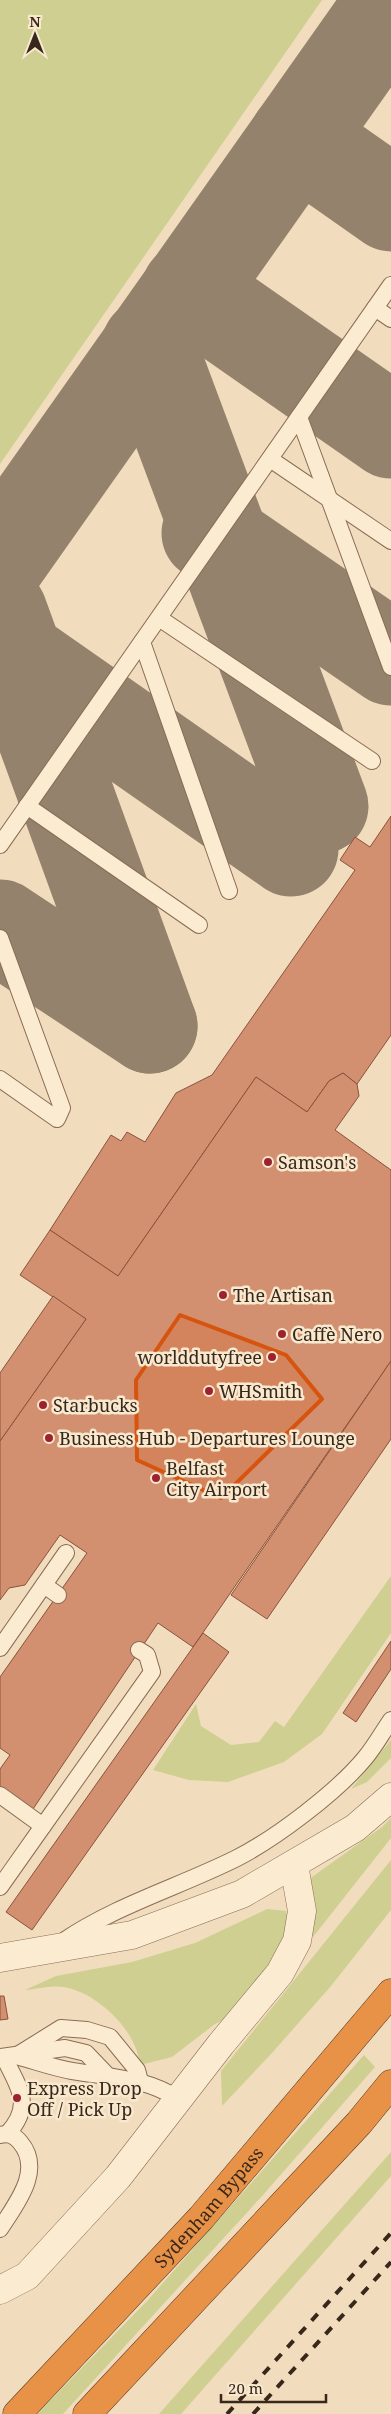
<svg xmlns="http://www.w3.org/2000/svg" width="391" height="2414" viewBox="0 0 391 2414" font-family="'Noto Serif',serif">
<style>
.green{fill:#cecf91}
.lines{fill:none;stroke-linecap:round;stroke-linejoin:round}
.taxiway{stroke:#94826c;stroke-width:95}
.building{fill:#d29071;stroke:#8b523a}
.lane-casing{stroke:#8a6c55;stroke-width:18}
.street-casing{stroke:#8a6c55;stroke-width:29}
.highway-casing{stroke:#573b2a;stroke-width:29}
.lane{stroke:#fbebd1;stroke-width:16}
.street{stroke:#fbebd1;stroke-width:28}
.highway{stroke:#e79247;stroke-width:28}
.rail{stroke:#38271b;stroke-width:4;stroke-dasharray:9 9;stroke-linecap:butt}
.marked{fill:#d6540e;fill-opacity:0.2;stroke:#d6540e;stroke-width:4;stroke-linejoin:round}
.poi-dot{fill:#9d212e;stroke:#f8e8ce;stroke-width:2}
.labels{text-anchor:middle;dominant-baseline:central;stroke-width:5;stroke-linejoin:round;paint-order:stroke}
.poi-label{font-size:18px;fill:#38271b;stroke:#f8e8ce;text-anchor:start}
.street-label{font-size:18px;fill:#38271b;stroke:#f8e8ce}
</style>
<rect width="100%" height="100%" fill="#f1ddbe"/>
<g class="green">
<polygon points="0,0 322,0 0,464"/>
<polygon points="391,1576 391,1633 322,1734 284,1762 228,1782 189,1780 153,1770 196,1704 201,1726 231,1745 259,1742 275,1721 284,1727"/>
<polygon points="391,1740 391,1758 367,1782 351,1789"/>
<polygon points="391,1818 391,1838 313,1937 313,1910 308,1882 312,1877 382,1827"/>
<polygon points="391,1860 391,1910 331,1986 272,2053 222,2106 221,2071"/>
<path d="M 267,1909 L 286,1911 L 289,1924 L 287,1943 L 232,2016 L 215,2024 L 172,2057 L 140,2065 C 137,2031 98,1993 64,1987 C 52,1985 37,1989 25,1990 L 56,1976 L 132,1962 L 195,1943 Z"/>
<polygon points="364,2055 375,2067 263,2195 63,2414 37,2414 147,2301"/>
<polygon points="391,2152 391,2176 181,2414 159,2414"/>
</g>
<g class="lines">
<g class="taxiway">
<polyline points="297,138 391,204"/>
<polyline points="189,290 391,431"/>
<polyline points="149,346 321,806"/>
<polyline points="209,533 391,658"/>
<polyline points="0,559 391,5"/>
<polyline points="0,613 150,1026"/>
<polyline points="3,648 291,849"/>
<polyline points="0,927 150,1026"/>
</g>
</g>
<g class="building">
<polygon points="391,816 391,1035 357,1084 343,1073 329,1081 307,1112 256,1077 118,1276 50,1230 111,1135 121,1141 127,1132 145,1142 176,1093 212,1075 355,870 340,860 355,837 370,847"/>
<polygon points="343,1073 357,1084 359,1096 335,1130 391,1170 391,1361 193,1647 158,1623 31,1812 0,1790 0,1769 10,1755 0,1748 0,1677 87,1553 60,1535 25,1585 9,1588 0,1600 0,1441 86,1319 20,1275 50,1230 118,1276 256,1077 307,1112 329,1081"/>
<polygon points="53,1296 86,1319 0,1441 0,1373"/>
<polygon points="391,1361 391,1439 267,1619 231,1595"/>
<polygon points="203,1633 229,1652 32,1930 6,1912"/>
<polygon points="391,1641 391,1669 356,1722 343,1713"/>
<polygon points="0,1996 4,1996 8,2019 0,2020"/>
</g>
<g class="lines">
<defs>
<g id="lane">
<polyline points="375,308 391,319"/>
<polyline points="299,417 391,667"/>
<polyline points="270,459 391,541"/>
<polyline points="159,618 372,761"/>
<polyline points="142,642 229,891"/>
<polyline points="27,806 199,925"/>
<polyline points="0,845 391,285"/>
<polyline points="0,938 62,1108 57,1119 0,1079"/>
<polyline points="44,1585 58,1595"/>
<polyline points="0,1648 66,1553"/>
<polyline points="0,1795 43,1826 152,1672 147,1655 139,1650"/>
<polyline points="0,1887 43,1826"/>
<path d="M 62,1942 C 116,1905 179,1887 237,1858 C 276,1838 337,1792 365,1758 C 375,1746 382,1733 391,1720"/>
<path d="M 16,2056 C 35,2061 54,2068 72,2071 C 113,2078 143,2077 179,2099"/>
<polyline points="16,2056 61,2028 87,2030 110,2037 137,2070 140,2081"/>
<polyline points="0,2057 65,2048 86,2053 109,2077"/>
<path d="M 4,2057 C 18,2087 34,2104 8,2133"/>
<path d="M 0,2135 C 9,2133 14,2135 20,2142 C 44,2170 16,2204 0,2229"/>
</g>
<g id="street">
<polyline points="0,1958 132,1935 242,1894 355,1828 391,1797"/>
<polyline points="0,2290 27,2276 118,2177 221,2044 280,1973 297,1941 302,1911 294,1865"/>
</g>
<g id="highway">
<path id="s1" d="M 17,2414 L 201,2218 L 391,1993"/>
<polyline points="87,2414 359,2123 391,2084"/>
</g>
</defs>
<use href="#lane" class="lane-casing"/>
<use href="#street" class="street-casing"/>
<use href="#highway" class="highway-casing"/>
<use href="#lane" class="lane"/>
<use href="#street" class="street"/>
<use href="#highway" class="highway"/>
<g class="rail">
<polyline points="227,2414 391,2233"/>
<polyline points="253,2414 391,2262"/>
</g>
</g>
<path class="marked" d="M 180,1315 L 286,1355 L 322,1399 L 221,1498 L 137,1460 L 136,1380 Z"/>
<g class="poi-dot">
<circle cx="268" cy="1162" r="5"/>
<circle cx="223" cy="1295" r="5"/>
<circle cx="282" cy="1334" r="5"/>
<circle cx="272" cy="1357" r="5"/>
<circle cx="209" cy="1391" r="5"/>
<circle cx="43" cy="1405" r="5"/>
<circle cx="49" cy="1438" r="5"/>
<circle cx="156" cy="1478" r="5"/>
<circle cx="17" cy="2098" r="5"/>
</g>
<g class="labels">
<g class="poi-label">
<text x="278" y="1162">Samson's</text>
<text x="233" y="1295">The Artisan</text>
<text x="292" y="1334">Caffè Nero</text>
<text x="262" y="1357" text-anchor="end">worlddutyfree</text>
<text x="219" y="1391">WHSmith</text>
<text x="53" y="1405">Starbucks</text>
<text x="59" y="1438">Business Hub - Departures Lounge</text>
<text x="166" y="1468">Belfast<tspan x="166" dy="21">City Airport</tspan></text>
<text x="27" y="2088">Express Drop<tspan x="27" dy="21">Off / Pick Up</tspan></text>
</g>
<g class="street-label">
<text stroke="none"><textPath href="#s1" startOffset="282">Sydenham Bypass</textPath></text>
</g>
</g>
<g transform="translate(35 35)" stroke="#f8e8ce" stroke-width="4" paint-order="stroke">
<path d="M0-4L9 19L0 12L-9 19Z" fill="#38271b"/>
<text y="-8" font-size="14" font-weight="bold" text-anchor="middle" fill="#38271b">N</text>
</g>
<path d="M221 2394v8h105v-8" fill="none" stroke="#38271b" stroke-width="2.5"/>
<text x="228" y="2394" font-size="15" fill="#38271b" stroke="#f8e8ce" stroke-width="4" paint-order="stroke">20 m</text>
</svg>
